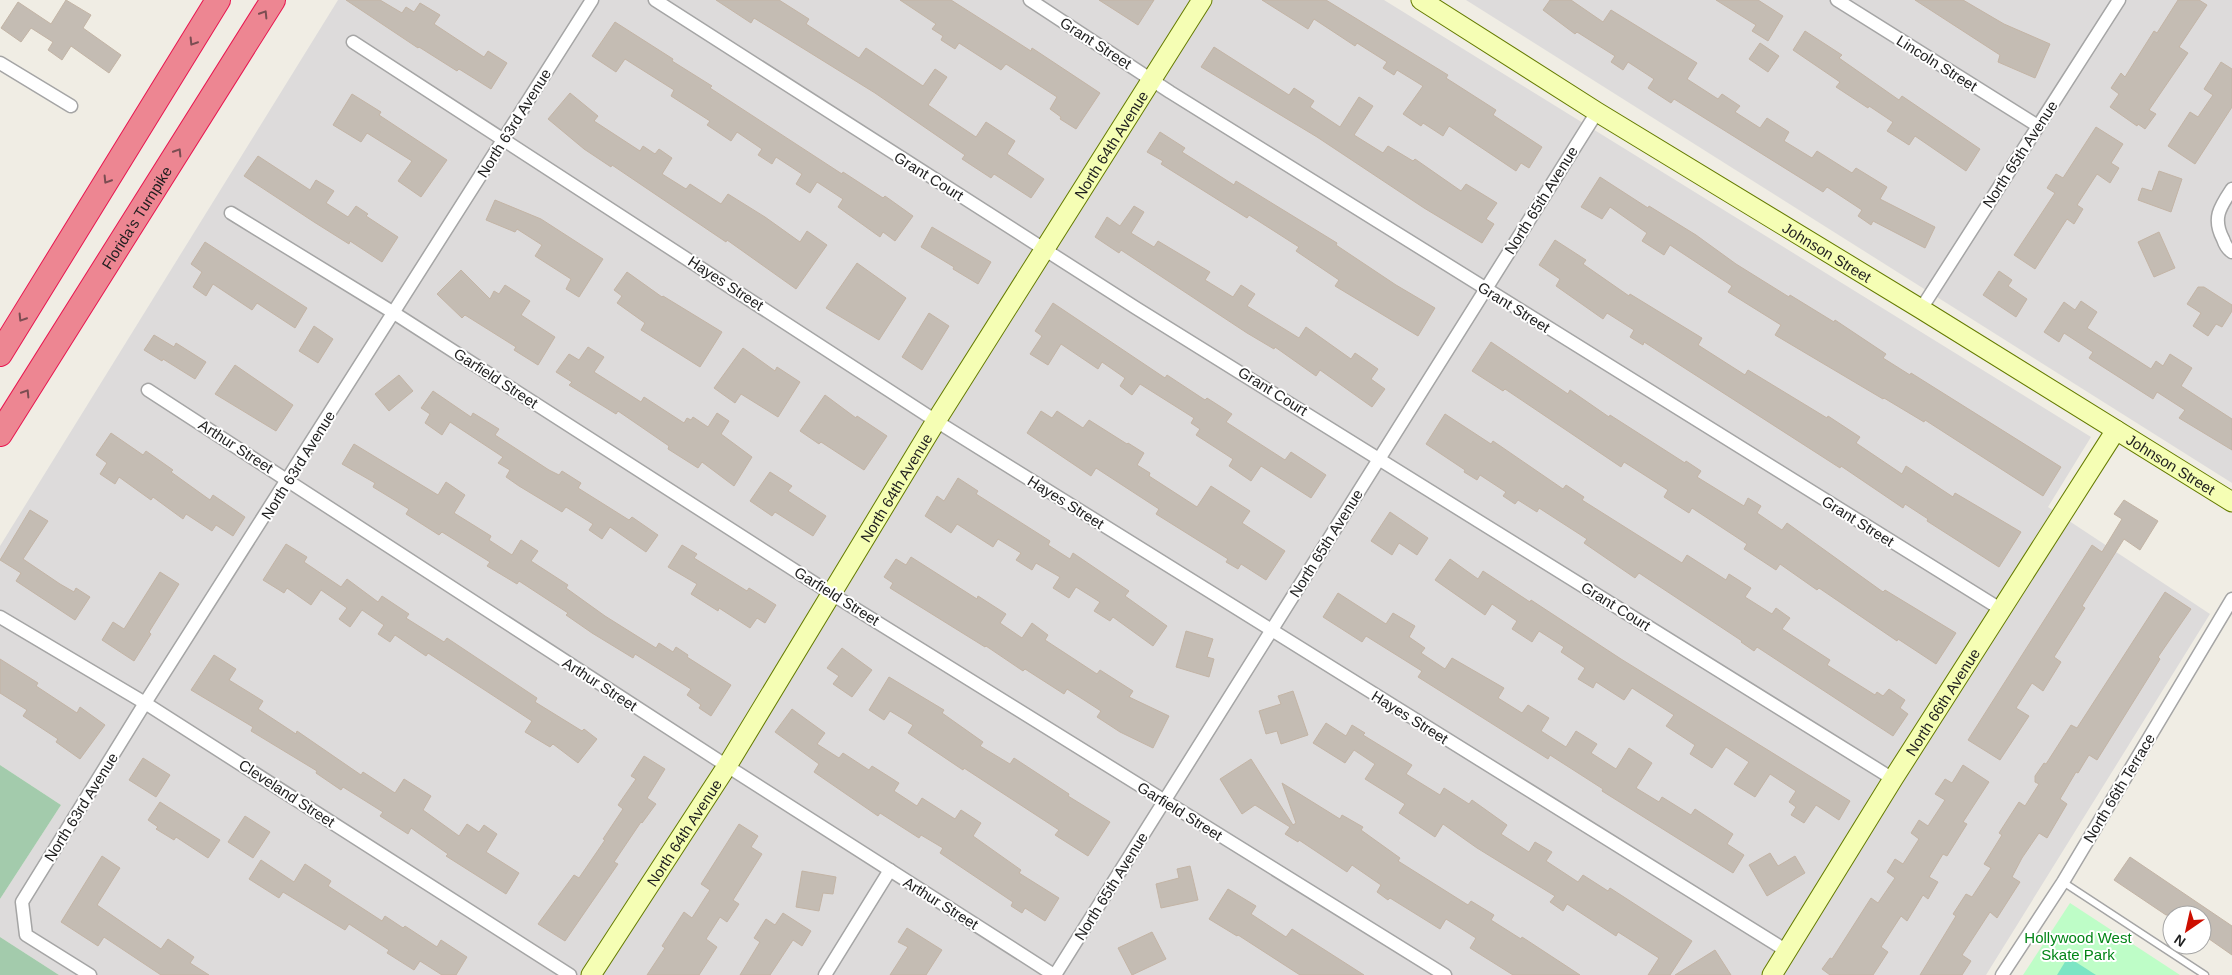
<svg xmlns="http://www.w3.org/2000/svg" width="2232" height="975" viewBox="0 0 2232 975" font-family="Arial,sans-serif">
<style>
.residential{fill:#dddbdb}
.cemetery{fill:#a3cbac}
.park{fill:#befdc7}
.pitch{fill:#7ce5c4}
.building{fill:#c4bcb3;stroke:#c3b4a5}
.lines{fill:none;stroke-linecap:round;stroke-linejoin:round}
.lane-casing{stroke:#a5a5a5;stroke-width:9}
.street-casing{stroke:#a5a5a5;stroke-width:15}
.secondary-casing{stroke:#657b00;stroke-width:21}
.highway-casing{stroke:#e81750;stroke-width:26}
.lane{stroke:#fff;stroke-width:6}
.street{stroke:#fff;stroke-width:12}
.secondary{stroke:#f5feb4;stroke-width:19}
.highway{stroke:#ed8692;stroke-width:24}
.oneway{stroke:#7b4d52}
.labels{text-anchor:middle;dominant-baseline:central;stroke-width:4;stroke-linejoin:round;paint-order:stroke}
.street-label{font-size:15px;fill:#1e1e1e;stroke:#fff}
.park-label{font-size:15px;fill:#038517;stroke:#fff}
</style>
<rect width="100%" height="100%" fill="#f0ede4"/>
<g class="residential">
<polygon points="338,0 1384,0 2091,437 2048,507 2210,614 1986,975 59,975 0,937 0,899 61,805 0,765 0,546"/>
<polygon points="1466,0 2232,0 2232,483"/>
</g>
<g class="cemetery">
<polygon points="0,765 61,805 0,899"/>
<polygon points="0,937 59,975 0,975"/>
</g>
<polygon class="park" points="2070,903 2180,975 2023,975"/>
<polygon class="pitch" points="2068,957 2096,975 2057,975"/>
<g class="building">
<polygon points="66,0 91,15 83,28 121,55 109,73 71,46 62,60 48,50 53,42 31,28 21,42 1,28 18,2 51,24"/>
<polygon points="346,0 380,0 402,13 406,7 414,12 420,3 440,15 434,24 484,57 488,51 507,63 491,89 459,69 457,71 419,47 418,48"/>
<polygon points="716,0 779,0 809,19 806,24 859,58 866,48 923,86 935,69 947,77 928,105 976,137 986,122 1015,141 1007,154 1044,179 1031,198 994,174 991,178 962,159 965,155 875,93 754,18 751,23"/>
<polygon points="900,0 951,0 1031,51 1032,48 1100,93 1076,129 1060,119 1061,117 1050,109 1057,97 1006,64 1001,70 959,43 955,49 941,40 943,36 932,29 936,24"/>
<polygon points="1099,0 1154,0 1138,25"/>
<polygon points="1262,0 1326,0 1448,75 1446,78 1496,110 1493,115 1542,147 1529,168 1521,163 1516,171 1449,126 1443,136 1423,123 1421,126 1403,114 1423,86 1397,70 1394,75 1383,68 1387,62 1357,43 1355,46 1314,19 1308,29"/>
<polygon points="1550,0 1571,0 1603,22 1611,10 1697,63 1687,79 1718,99 1722,94 1740,106 1735,112 1760,128 1767,118 1789,132 1784,141 1812,158 1817,151 1852,173 1856,168 1887,187 1880,199 1935,227 1925,248 1873,221 1871,225 1858,216 1862,210 1827,187 1823,192 1674,99 1671,103 1648,88 1654,79 1628,62 1623,70 1611,62 1615,56 1577,32 1575,34 1543,10"/>
<polygon points="1716,0 1758,0 1783,16 1768,41 1752,31 1756,25"/>
<polygon points="1915,0 1963,0 2004,24 2050,44 2035,78 1998,62 2000,55"/>
<polygon points="2178,0 2199,0 2207,5 2179,47 2188,53 2149,110 2156,114 2145,129 2138,124 2137,126 2110,107 2119,94 2111,88 2121,73 2125,77 2154,31 2157,33"/>
<polygon points="615,22 673,59 672,61 712,86 710,88 842,174 843,172 883,198 885,196 913,216 895,241 883,232 880,237 838,207 843,199 817,182 810,193 796,184 802,174 776,157 772,164 758,155 762,149 737,132 731,141 707,125 710,121 671,96 674,90 625,59 616,72 592,56"/>
<polygon points="1805,31 1842,55 1839,58 1899,100 1902,96 1980,149 1966,171 1915,136 1909,145 1887,131 1893,122 1869,106 1868,108 1836,87 1840,82 1793,50"/>
<polygon points="1760,43 1779,56 1768,72 1749,59"/>
<polygon points="1214,47 1289,95 1294,88 1314,101 1310,107 1340,127 1359,97 1373,106 1354,135 1383,153 1388,146 1413,161 1415,159 1461,191 1466,184 1497,203 1486,219 1494,224 1482,243 1424,208 1317,137 1201,67"/>
<polygon points="2221,62 2232,69 2232,107 2195,164 2168,146 2190,112 2198,117 2213,95 2204,89"/>
<polygon points="570,93 598,116 594,121 640,151 643,146 655,154 659,149 672,158 662,174 686,189 690,184 721,204 728,194 765,217 800,242 807,231 827,245 796,289 727,240 726,242 612,165 611,167 584,149 548,119"/>
<polygon points="352,94 381,112 379,115 447,160 421,197 398,181 412,161 367,133 361,142 333,125"/>
<polygon points="2096,127 2123,144 2111,163 2119,168 2110,183 2097,174 2077,205 2083,209 2074,224 2067,219 2035,269 2014,255 2055,193 2047,188 2056,174 2063,178"/>
<polygon points="1160,132 1185,148 1182,152 1234,185 1236,181 1275,205 1337,243 1336,245 1396,285 1435,308 1418,336 1335,286 1339,280 1296,251 1299,247 1249,215 1247,218 1161,164 1163,161 1147,152"/>
<polygon points="258,156 310,190 316,180 334,191 326,203 348,217 356,206 368,214 366,216 398,237 382,262 350,241 349,244 314,222 244,176"/>
<polygon points="2159,171 2182,179 2171,212 2138,200 2142,188 2152,191"/>
<polygon points="1600,177 1648,208 1649,206 1696,235 1736,264 1789,297 1790,295 1834,322 1835,320 1886,354 1883,358 1910,375 1911,373 2061,467 2043,496 1925,420 1924,422 1884,398 1883,399 1775,335 1781,325 1728,292 1732,286 1670,245 1664,255 1642,241 1647,233 1610,207 1602,219 1581,207"/>
<polygon points="495,200 541,219 603,259 579,297 566,289 571,279 535,256 542,245 517,229 515,232 486,220"/>
<polygon points="1134,206 1144,212 1131,233 1154,247 1158,241 1210,272 1205,280 1233,297 1241,285 1255,294 1247,306 1299,338 1306,327 1351,359 1355,353 1378,369 1371,379 1385,389 1372,407 1320,370 1316,376 1275,347 1274,349 1247,333 1121,250 1119,253 1095,237 1107,217 1120,226"/>
<polygon points="932,227 991,262 978,284 953,269 954,267 921,247"/>
<polygon points="2159,232 2175,268 2154,277 2138,242"/>
<polygon points="1555,240 1586,260 1583,264 1629,296 1630,294 1702,338 1698,345 1745,375 1748,370 1827,418 1828,416 1860,437 1856,443 1902,474 1906,466 1953,497 1955,493 2021,532 1999,567 1927,521 1928,519 1905,504 1903,508 1841,466 1840,468 1644,342 1643,345 1630,337 1634,330 1607,313 1603,319 1556,286 1560,279 1539,265"/>
<polygon points="205,242 307,308 295,328 257,303 252,310 213,284 206,296 193,287 202,272 191,264"/>
<polygon points="857,263 906,298 879,340 826,308"/>
<polygon points="461,270 490,299 494,291 499,294 505,285 530,301 521,315 555,337 538,365 514,350 516,347 465,315 462,318 437,294"/>
<polygon points="1999,271 2012,280 2008,286 2027,299 2016,317 1983,295"/>
<polygon points="627,272 662,297 663,296 722,332 700,367 641,330 645,323 617,303 622,296 614,290"/>
<polygon points="2198,287 2204,287 2232,305 2232,311 2222,327 2216,324 2208,336 2193,326 2201,313 2187,304"/>
<polygon points="2081,301 2097,312 2087,328 2151,369 2156,361 2163,366 2170,354 2192,368 2181,386 2232,419 2232,450 2179,418 2185,410 2157,392 2153,399 2089,358 2093,352 2064,333 2059,342 2044,332 2064,302 2075,310"/>
<polygon points="1053,303 1165,378 1167,375 1205,400 1207,398 1232,414 1226,422 1285,460 1291,452 1326,475 1311,498 1261,466 1251,481 1229,466 1233,459 1196,435 1200,429 1191,423 1194,418 1140,384 1132,395 1120,386 1125,378 1102,362 1098,369 1061,344 1048,365 1030,354 1042,336 1035,331"/>
<polygon points="929,313 949,326 922,370 902,357"/>
<polygon points="314,326 333,339 318,363 299,351"/>
<polygon points="154,335 174,347 176,343 206,362 195,379 163,359 162,361 144,350"/>
<polygon points="1491,342 1568,394 1570,390 1609,417 1610,415 1685,463 1686,461 1701,471 1697,477 1744,506 1748,498 1761,506 1757,513 1782,530 1787,523 1883,592 1885,590 1956,633 1936,664 1898,639 1897,641 1819,588 1817,590 1780,564 1776,570 1744,549 1747,544 1692,508 1689,513 1664,497 1668,490 1624,462 1621,467 1505,389 1503,391 1472,371"/>
<polygon points="588,347 604,357 594,372 641,402 644,397 684,423 687,418 691,420 693,417 708,427 717,413 729,421 721,434 752,457 734,486 702,462 698,468 668,449 669,446 618,411 616,414 569,385 572,382 556,372 569,354 579,360"/>
<polygon points="743,348 775,371 777,367 800,382 778,417 741,394 735,403 714,388"/>
<polygon points="235,365 293,405 276,431 215,394"/>
<polygon points="399,375 413,391 389,411 375,394"/>
<polygon points="433,391 471,417 473,413 499,429 495,435 549,470 559,475 562,471 581,483 578,488 629,520 632,517 658,535 646,552 610,527 602,539 589,530 593,524 566,507 562,512 519,486 506,477 510,470 498,463 503,457 450,422 442,435 425,423 430,414 421,408"/>
<polygon points="825,395 856,418 857,416 887,436 864,470 821,442 819,444 800,431"/>
<polygon points="1041,411 1052,418 1057,411 1083,428 1089,420 1127,444 1128,443 1144,453 1137,465 1150,473 1149,476 1197,507 1211,486 1250,511 1242,523 1285,551 1266,580 1241,564 1238,569 1226,562 1228,559 1156,514 1159,509 1096,468 1091,476 1027,433"/>
<polygon points="1445,414 1491,444 1493,441 1563,489 1566,485 1584,497 1582,500 1682,563 1687,555 1726,580 1729,574 1751,588 1745,597 1772,614 1776,608 1790,618 1782,629 1830,660 1827,665 1875,695 1877,692 1883,696 1889,689 1905,700 1900,708 1908,714 1893,736 1757,647 1754,651 1741,642 1742,641 1639,573 1635,578 1584,543 1587,539 1539,508 1537,512 1518,500 1515,504 1503,496 1506,492 1480,475 1477,480 1464,472 1465,470 1426,444"/>
<polygon points="111,433 143,455 146,451 173,470 171,472 210,500 213,495 245,517 233,536 216,525 212,531 186,514 183,519 153,497 151,500 119,477 115,484 100,474 107,463 96,455"/>
<polygon points="354,444 438,495 446,482 465,495 454,513 491,536 489,540 512,555 521,540 538,551 531,561 568,585 566,588 605,616 656,648 659,643 673,652 676,647 688,655 687,657 731,685 711,716 699,708 701,705 687,695 691,689 635,654 633,658 592,633 566,615 568,613 519,581 517,584 487,566 490,562 442,532 439,535 406,514 409,509 373,487 375,483 342,464"/>
<polygon points="770,472 792,486 788,491 826,516 813,536 775,512 772,516 750,501"/>
<polygon points="958,478 978,491 976,494 1050,541 1048,545 1070,559 1073,553 1129,591 1125,596 1167,626 1153,646 1113,617 1110,621 1094,611 1100,602 1076,587 1069,598 1053,588 1060,577 1036,563 1032,570 1016,560 1021,553 998,539 993,547 957,524 951,533 925,516 937,496 944,501"/>
<polygon points="2124,500 2158,521 2140,550 2124,539 2082,606 2085,608 2054,657 2061,662 2043,691 2032,683 2016,708 2029,716 2000,760 1968,740 2092,545 2102,552 2122,519 2114,514"/>
<polygon points="30,510 48,521 23,559 60,584 74,592 76,588 90,597 75,620 16,581 21,573 0,560"/>
<polygon points="1390,512 1428,538 1417,555 1399,543 1392,555 1371,541"/>
<polygon points="286,544 307,557 304,562 341,587 347,579 378,602 382,596 409,614 406,618 444,642 447,638 537,698 535,702 582,731 584,729 597,739 578,763 553,744 550,747 525,732 532,721 428,653 426,656 395,635 390,642 378,634 384,625 362,610 350,627 339,619 347,608 321,590 311,605 287,588 284,593 263,580"/>
<polygon points="682,545 697,554 694,558 747,591 749,588 776,605 765,623 757,618 750,628 719,608 718,611 691,594 697,584 668,567"/>
<polygon points="911,557 977,599 978,596 1006,614 1000,623 1022,638 1032,623 1048,635 1045,640 1097,674 1100,670 1133,691 1129,697 1169,716 1153,748 1120,732 1097,717 1101,711 1067,689 1064,694 1025,669 1023,671 986,646 985,647 890,588 893,583 884,577 896,559 906,565"/>
<polygon points="1450,559 1478,579 1483,571 1530,602 1531,600 1621,659 1850,801 1839,820 1816,805 1804,823 1791,815 1796,807 1789,802 1796,791 1770,774 1755,797 1734,784 1749,762 1726,747 1712,768 1690,754 1695,745 1666,726 1674,715 1632,688 1624,700 1596,682 1593,688 1578,679 1585,668 1561,652 1564,647 1539,631 1532,642 1512,629 1517,621 1492,604 1485,615 1435,580"/>
<polygon points="160,572 179,584 149,632 151,634 134,661 102,640 113,622 124,629"/>
<polygon points="2165,592 2191,609 2158,657 2160,659 2097,760 2089,755 2078,773 2076,772 2060,799 2067,804 2047,838 2039,833 2022,858 2012,877 2020,882 1997,918 1990,912 1962,955 1971,961 1962,975 1920,975 1956,916 1953,914 1966,894 1972,897 1991,868 1984,864 2002,835 1999,833 2019,802 2025,806 2039,784 2035,782 2035,776 2044,763 2046,764 2071,725 2077,728"/>
<polygon points="1338,593 1386,624 1393,613 1415,626 1409,637 1425,648 1421,653 1445,669 1452,658 1504,688 1498,698 1522,713 1528,705 1549,718 1541,731 1566,747 1576,731 1597,744 1591,753 1616,769 1629,748 1652,763 1636,788 1659,802 1662,797 1691,815 1695,809 1733,834 1727,844 1744,855 1733,873 1602,791 1603,789 1550,755 1548,759 1418,677 1422,671 1366,636 1362,642 1323,617"/>
<polygon points="1186,631 1213,639 1207,657 1214,659 1209,677 1176,667"/>
<polygon points="842,648 872,670 852,697 833,684 839,676 827,668"/>
<polygon points="214,655 236,669 229,680 263,701 258,709 296,734 297,731 361,775 363,772 395,793 404,779 431,796 423,810 459,836 467,824 479,832 484,825 497,834 486,852 519,873 506,894 446,856 448,854 411,828 408,834 380,816 383,812 343,787 341,790 316,773 317,771 251,731 253,727 191,690"/>
<polygon points="0,659 38,683 36,686 77,713 80,707 105,725 80,759 56,742 58,739 23,716 27,710 0,693"/>
<polygon points="889,677 944,710 942,713 983,742 980,746 1010,764 1014,758 1069,794 1068,796 1110,822 1088,856 1055,835 1059,830 964,768 963,770 908,733 913,725 890,711 884,720 869,710"/>
<polygon points="1293,691 1308,735 1281,744 1277,731 1266,734 1259,711 1281,704 1278,696"/>
<polygon points="792,709 825,733 817,744 839,758 843,753 869,770 872,766 899,783 894,791 917,806 922,798 955,819 961,810 981,823 973,836 1021,870 1019,873 1059,898 1045,921 1025,908 1022,913 1011,906 1013,902 940,853 943,848 921,835 919,838 880,813 878,816 814,772 819,764 775,732"/>
<polygon points="1326,723 1346,736 1352,725 1365,733 1363,735 1412,765 1406,774 1440,795 1444,788 1469,804 1472,800 1507,825 1501,834 1529,852 1535,842 1552,852 1546,861 1578,882 1583,875 1608,891 1610,888 1692,941 1670,975 1648,975 1659,958 1618,932 1616,936 1567,904 1563,911 1550,902 1555,896 1477,848 1443,824 1435,837 1399,813 1405,804 1365,779 1375,764 1354,750 1345,763 1313,743"/>
<polygon points="644,756 665,769 647,798 656,804 642,823 641,822 614,862 618,864 565,941 538,924 574,875 579,878 605,840 603,839 623,809 618,805 636,779 631,776"/>
<polygon points="143,758 170,775 156,797 129,780"/>
<polygon points="1251,759 1293,825 1296,823 1282,783 1340,819 1342,815 1363,827 1361,830 1400,858 1398,861 1468,905 1471,901 1494,915 1491,920 1521,939 1522,937 1580,975 1513,975 1470,948 1476,938 1446,919 1440,929 1390,898 1388,900 1377,892 1381,885 1352,865 1347,872 1299,840 1298,842 1285,834 1290,827 1255,805 1242,814 1220,779"/>
<polygon points="1963,765 1989,782 1963,822 1967,824 1947,856 1943,854 1929,877 1938,882 1928,899 1923,895 1907,921 1901,916 1881,947 1888,952 1873,975 1830,975 1822,969 1830,958 1832,959 1871,898 1878,903 1895,878 1887,872 1895,859 1903,864 1919,839 1911,833 1919,820 1928,826 1945,800 1935,794 1945,779 1952,783"/>
<polygon points="160,802 220,840 208,858 176,837 174,840 156,829 158,827 148,820"/>
<polygon points="245,816 270,832 253,858 228,842"/>
<polygon points="739,824 758,836 751,847 762,854 733,900 739,904 727,922 720,917 706,939 717,947 699,975 647,975 665,948 662,946 684,912 692,918 710,890 701,884"/>
<polygon points="1770,853 1778,866 1795,856 1805,873 1767,896 1749,865"/>
<polygon points="102,856 120,868 97,905 161,949 168,939 194,957 190,963 209,975 161,975 104,937 98,946 61,922"/>
<polygon points="2130,857 2232,926 2232,955 2202,934 2202,915 2166,915 2114,880"/>
<polygon points="261,860 294,882 305,864 331,881 328,886 382,921 385,916 403,928 405,926 437,947 441,940 467,957 456,975 442,975 420,961 414,970 387,953 389,950 349,924 345,930 283,892 279,898 249,879"/>
<polygon points="1190,866 1198,900 1161,908 1156,884 1179,878 1177,869"/>
<polygon points="802,871 836,877 833,894 823,893 819,911 796,907"/>
<polygon points="1228,889 1256,906 1251,914 1286,937 1292,929 1364,975 1300,975 1238,935 1237,936 1209,919"/>
<polygon points="783,913 811,931 802,946 793,940 770,975 740,975 760,942 754,938 766,919 775,925"/>
<polygon points="907,928 942,950 926,975 890,975 908,947 898,942"/>
<polygon points="1152,932 1166,959 1132,975 1118,948"/>
<polygon points="1715,950 1731,975 1675,975"/>
</g>
<g class="lines">
<defs>
<polyline id="lane" points="2063,882 2205,975"/>
<g id="street">
<polyline points="655,0 1136,308 1893,779"/>
<polyline points="1030,0 1170,92 2002,610"/>
<polyline points="1837,0 2038,126"/>
<polyline points="353,42 936,421 1787,951"/>
<polyline points="0,63 71,106"/>
<path d="M 2232,189 C 2220,207 2212,218 2223,239 C 2225,245 2227,249 2232,252"/>
<polyline points="231,213 394,313 830,593 1445,975"/>
<polyline points="1921,309 2119,0"/>
<polyline points="148,390 727,766 1054,975"/>
<polyline points="0,617 145,703 570,975"/>
<polyline points="90,975 26,935 22,902 145,703 592,0"/>
<polyline points="825,975 890,870"/>
<polyline points="1055,975 1597,112"/>
<polyline points="2002,975 2063,882 2232,599"/>
</g>
<g id="secondary">
<path id="s1" d="M 1421,0 L 1597,112 L 1921,309 L 2232,502"/>
<path id="s2" d="M 591,975 L 727,766 L 936,421 L 1202,0"/>
<path id="s3" d="M 1772,975 L 1893,779 L 2116,430"/>
</g>
<g id="highway">
<polyline points="0,354 218,0"/>
<path id="s4" d="M 0,434 L 273,0"/>
</g>
</defs>
<use href="#lane" class="lane-casing"/>
<use href="#street" class="street-casing"/>
<use href="#secondary" class="secondary-casing"/>
<use href="#highway" class="highway-casing"/>
<use href="#lane" class="lane"/>
<use href="#street" class="street"/>
<use href="#secondary" class="secondary"/>
<use href="#highway" class="highway"/>
</g>
<defs><path id="oneway-chevron" d="M-2-3.5L2.5 0L-2 3.5" fill="none" stroke-width="1.6" stroke-linecap="round" stroke-linejoin="round" transform="scale(1.25)"/></defs>
<g class="oneway">
<use href="#oneway-chevron" transform="translate(264 14) rotate(-58)"/>
<use href="#oneway-chevron" transform="translate(193 42) rotate(122)"/>
<use href="#oneway-chevron" transform="translate(178 152) rotate(-58)"/>
<use href="#oneway-chevron" transform="translate(107 180) rotate(122)"/>
<use href="#oneway-chevron" transform="translate(22 318) rotate(122)"/>
<use href="#oneway-chevron" transform="translate(26 393) rotate(-58)"/>
</g>
<g class="labels">
<g class="street-label">
<text transform="translate(1096 43) rotate(33)">Grant Street</text>
<text transform="translate(1937 63) rotate(32)">Lincoln Street</text>
<text transform="translate(514 123) rotate(-58)">North 63rd Avenue</text>
<text stroke="none"><textPath href="#s2" startOffset="980">North 64th Avenue</textPath></text>
<text transform="translate(2020 154) rotate(-57)">North 65th Avenue</text>
<text transform="translate(929 176) rotate(32)">Grant Court</text>
<text transform="translate(1541 200) rotate(-58)">North 65th Avenue</text>
<text stroke="none"><textPath href="#s4" startOffset="256">Florida's Turnpike</textPath></text>
<text stroke="none"><textPath href="#s1" startOffset="478">Johnson Street</textPath></text>
<text transform="translate(726 283) rotate(33)">Hayes Street</text>
<text transform="translate(1514 307) rotate(32)">Grant Street</text>
<text transform="translate(496 378) rotate(33)">Garfield Street</text>
<text transform="translate(1273 391) rotate(32)">Grant Court</text>
<text transform="translate(236 446) rotate(33)">Arthur Street</text>
<text stroke="none"><textPath href="#s1" startOffset="882">Johnson Street</textPath></text>
<text transform="translate(298 465) rotate(-58)">North 63rd Avenue</text>
<text stroke="none"><textPath href="#s2" startOffset="575">North 64th Avenue</textPath></text>
<text transform="translate(1066 502) rotate(32)">Hayes Street</text>
<text transform="translate(1858 521) rotate(32)">Grant Street</text>
<text transform="translate(1326 543) rotate(-58)">North 65th Avenue</text>
<text transform="translate(837 596) rotate(32)">Garfield Street</text>
<text transform="translate(1616 606) rotate(32)">Grant Court</text>
<text transform="translate(600 684) rotate(33)">Arthur Street</text>
<text stroke="none"><textPath href="#s3" startOffset="322">North 66th Avenue</textPath></text>
<text transform="translate(1410 717) rotate(32)">Hayes Street</text>
<text transform="translate(2119 788) rotate(-59)">North 66th Terrace</text>
<text transform="translate(287 793) rotate(33)">Cleveland Street</text>
<text transform="translate(81 807) rotate(-58)">North 63rd Avenue</text>
<text transform="translate(1180 811) rotate(32)">Garfield Street</text>
<text stroke="none"><textPath href="#s2" startOffset="170">North 64th Avenue</textPath></text>
<text transform="translate(1111 886) rotate(-58)">North 65th Avenue</text>
<text transform="translate(941 903) rotate(32)">Arthur Street</text>
</g>
<g class="park-label">
<text x="2078" y="937">Hollywood West<tspan x="2078" dy="17">Skate Park</tspan></text>
</g>
</g>
<g transform="translate(2187 930) rotate(214)"><circle r="24" fill="#ffffff" stroke="#a5a5a5"/>
<path d="M0-4L9 19L0 12L-9 19Z" fill="#cd0e00"/>
<text y="-8" font-size="14" font-weight="bold" text-anchor="middle" fill="#1e1e1e">N</text>
</g>
</svg>
